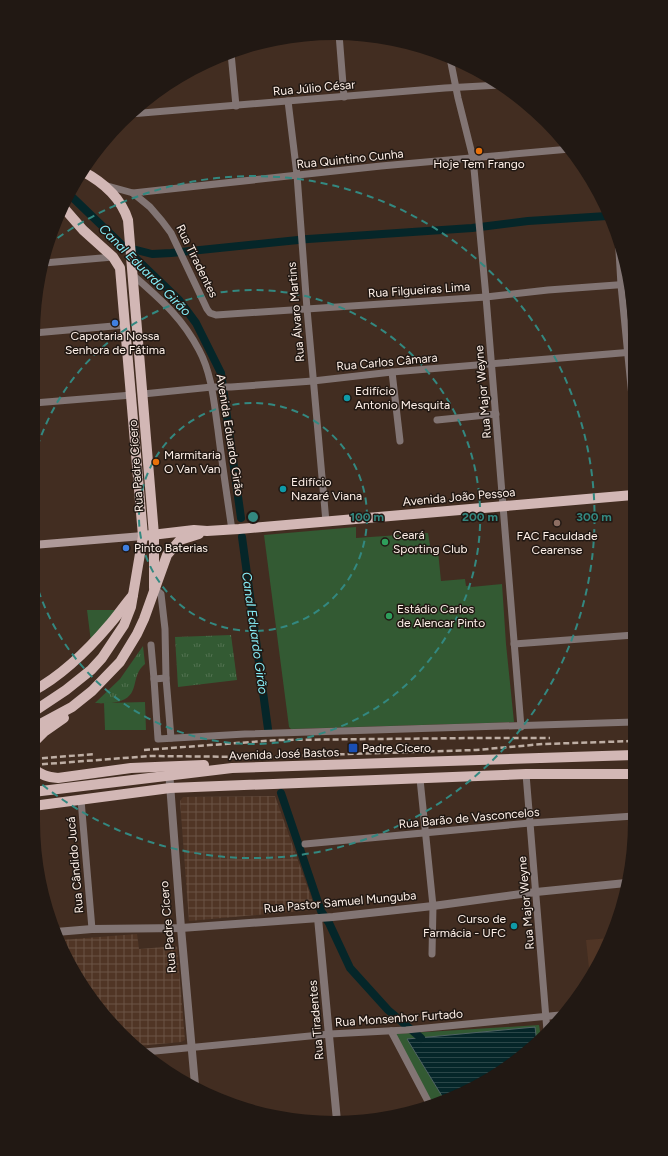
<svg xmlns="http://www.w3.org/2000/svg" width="668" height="1156" viewBox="0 0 668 1156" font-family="Figtree,sans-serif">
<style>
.built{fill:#503525}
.industrial{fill:url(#industrial-grid)}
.grass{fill:url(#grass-tufts)}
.green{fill:#335a33}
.water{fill:url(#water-rules);stroke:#506363}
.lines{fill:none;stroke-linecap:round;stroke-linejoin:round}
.canal{stroke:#052629;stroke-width:8}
.minor{stroke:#827574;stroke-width:7}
.tertiary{stroke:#827574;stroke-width:8}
.secondary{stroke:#af9a99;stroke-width:8}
.primary{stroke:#d2b7b5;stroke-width:10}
.rail{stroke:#beaea4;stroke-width:2.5;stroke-dasharray:6 3;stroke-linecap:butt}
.ring{fill:none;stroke:#338880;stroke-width:2;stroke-dasharray:7 5}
.food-dot{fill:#e8710a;stroke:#211813;stroke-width:1.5}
.shop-dot{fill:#3f7fe0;stroke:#211813;stroke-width:1.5}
.culture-dot{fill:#0f9aa8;stroke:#211813;stroke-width:1.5}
.education-dot{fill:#8d6e63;stroke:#211813;stroke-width:1.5}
.leisure-dot{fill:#2e9e5b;stroke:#211813;stroke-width:1.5}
.transit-dot{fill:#1a4fb4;stroke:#211813;stroke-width:1.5}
.labels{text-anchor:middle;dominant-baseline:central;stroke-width:3;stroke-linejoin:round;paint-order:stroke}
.street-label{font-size:12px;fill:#fff1e9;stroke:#211813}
.poi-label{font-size:12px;fill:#fff1e9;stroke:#211813;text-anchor:start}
.water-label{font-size:13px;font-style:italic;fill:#86eff9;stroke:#211813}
.centre{fill:#338880;stroke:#211813;stroke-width:2}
.ring-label{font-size:12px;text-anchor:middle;font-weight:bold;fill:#338880;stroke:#211813;stroke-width:3;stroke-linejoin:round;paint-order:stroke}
</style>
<defs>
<pattern id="industrial-grid" width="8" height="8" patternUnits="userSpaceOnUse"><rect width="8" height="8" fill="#503525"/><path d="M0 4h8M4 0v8" fill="none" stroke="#6a5345"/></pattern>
<pattern id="grass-tufts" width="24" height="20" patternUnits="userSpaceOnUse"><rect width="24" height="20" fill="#335a33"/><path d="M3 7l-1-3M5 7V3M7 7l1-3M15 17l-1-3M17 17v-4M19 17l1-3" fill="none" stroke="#527251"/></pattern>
<pattern id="water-rules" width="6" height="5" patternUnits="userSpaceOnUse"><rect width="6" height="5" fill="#052629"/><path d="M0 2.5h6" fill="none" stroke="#2a4648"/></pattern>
</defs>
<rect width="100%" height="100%" fill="#422d21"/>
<polygon class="built" points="610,938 595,973 590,978 586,940"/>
<g class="industrial">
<polygon points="275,796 315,908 313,910 189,921 180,801 183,797"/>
<polygon points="137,934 139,949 177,946 185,1040 181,1042 138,1046 95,1005 61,940"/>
</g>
<g class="grass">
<polygon points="231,635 237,680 178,687 175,637"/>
<path d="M 143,646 L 145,664 C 129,677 142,696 117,702 C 110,704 101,703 95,703 L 120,679 Z"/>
</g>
<g class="green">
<polygon points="356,527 356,538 428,533 431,551 438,551 441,581 465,579 466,586 470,586 471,587 502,584 506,644 514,722 291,729 289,727 264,535"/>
<polygon points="87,610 116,610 91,642"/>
<polygon points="145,702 146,730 105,730 104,703"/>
<polygon points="539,1025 541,1038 532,1048 449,1100 433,1104 395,1034"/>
</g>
<polygon class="water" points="535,1027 537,1043 532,1048 449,1100 445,1101 407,1039"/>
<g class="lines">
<g class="canal">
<polyline points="69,194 179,300 196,323 221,373 241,518"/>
<polyline points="121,246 152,254 171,253 308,239 472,228 528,221 607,216"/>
<polyline points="242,537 268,729"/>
<polyline points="281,793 321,911 329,923 350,968 388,1010 421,1038"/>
</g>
<g class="minor">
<polyline points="339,34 344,97"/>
<polyline points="231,53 236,106"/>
<polyline points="450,58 458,98 473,158 486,297 521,727"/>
<polyline points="288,101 297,175 307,309 326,522"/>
<polyline points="130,114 445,88 500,85"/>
<polyline points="104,185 133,193 150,207 162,221 171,233 207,309 210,313 216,315 486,297 548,290 630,284"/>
<polyline points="133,193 381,166 570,149"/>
<polyline points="618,234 621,285 633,407"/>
<polyline points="44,263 113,257"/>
<path d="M 133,275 C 160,299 182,317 199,350 C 212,374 214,403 218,430 C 222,463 227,496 232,530"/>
<polyline points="34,333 125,325"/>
<polyline points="392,372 400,441"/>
<polyline points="143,394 212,387 231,387 313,381 392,372 633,352"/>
<polyline points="34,403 132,395"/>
<polyline points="437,420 496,414"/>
<polyline points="154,588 161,594 165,629 166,678 171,738"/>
<polyline points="514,644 634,635"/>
<polyline points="151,645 154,679"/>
<polyline points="166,678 154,679 158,739 245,734 634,722"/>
<polyline points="526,774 547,1031"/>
<polyline points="420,779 433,906 432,954"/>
<polyline points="81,800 92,929"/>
<polyline points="305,844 530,823 634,816"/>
<polyline points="391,1031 430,1105"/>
<polyline points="145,1052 330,1034 406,1030 560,1015"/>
</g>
<g class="tertiary">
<polyline points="169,771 181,928 195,1085"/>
<polyline points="318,918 337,1121"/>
<polyline points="56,932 92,929 181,928 333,917 433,906 536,892 626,883"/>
</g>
<polyline class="secondary" points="33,545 143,536"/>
<g class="primary">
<path d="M 82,171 C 103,182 121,198 128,220 L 154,535 L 154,588"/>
<polyline points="143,536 194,530 207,531 239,529 633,495"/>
<path d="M 33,691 C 63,675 88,650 110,624 C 118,615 125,604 133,595"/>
<polyline points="33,712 66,690 91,670 102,658 124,625 131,607 143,536 120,268 113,257 83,230 63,207"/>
<polyline points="33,728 72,707 92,691 120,662 137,634 144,619 167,555 180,540 199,534"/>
<polyline points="33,743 44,732 64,718"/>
<path d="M 33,768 C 41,775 47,777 58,778 L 131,768 L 204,765"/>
<polyline points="33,792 232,768 634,755"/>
<polyline points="33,806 170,788 526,774 634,774"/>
</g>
<g class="rail">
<polyline points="144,750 278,740 476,738 550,738"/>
<polyline points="33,759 95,754"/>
<polyline points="33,765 150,756 254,757 476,750 543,744 634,741"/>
</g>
</g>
<g class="ring">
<circle cx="253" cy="517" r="114"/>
<path d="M34 458A227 227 0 1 1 34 576"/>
<path d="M48 245A341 341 0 1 1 34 778"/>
</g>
<g class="food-dot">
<circle cx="479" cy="151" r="4"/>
<circle cx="156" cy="462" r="4"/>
</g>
<g class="shop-dot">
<circle cx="115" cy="323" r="4"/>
<circle cx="126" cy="548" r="4"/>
</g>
<g class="culture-dot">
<circle cx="347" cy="398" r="4"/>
<circle cx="283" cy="489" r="4"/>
<circle cx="514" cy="926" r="4"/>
</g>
<circle class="education-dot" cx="557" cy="523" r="4"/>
<g class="leisure-dot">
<circle cx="385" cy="542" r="4"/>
<circle cx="389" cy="616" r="4"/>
</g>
<rect class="transit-dot" x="348" y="743" width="10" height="10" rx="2"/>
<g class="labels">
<g class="street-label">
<text transform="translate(314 88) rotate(-5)">Rua Júlio César</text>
<text transform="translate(350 159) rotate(-6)">Rua Quintino Cunha</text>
<text transform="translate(197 261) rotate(64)">Rua Tiradentes</text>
<text transform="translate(419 290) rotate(-4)">Rua Filgueiras Lima</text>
<text transform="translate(296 312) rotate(-95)">Rua Álvaro Martins</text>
<text transform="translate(387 362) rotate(-5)">Rua Carlos Câmara</text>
<text transform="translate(483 392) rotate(-95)">Rua Major Weyne</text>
<text transform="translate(230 435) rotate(81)">Avenida Eduardo Girão</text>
<text transform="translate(136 466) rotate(-94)">Rua Padre Cícero</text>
<text transform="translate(459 497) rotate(-5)">Avenida João Pessoa</text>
<text transform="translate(284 754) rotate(-2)">Avenida José Bastos</text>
<text transform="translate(469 818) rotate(-5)">Rua Barão de Vasconcelos</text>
<text transform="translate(75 865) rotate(-95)">Rua Cândido Jucá</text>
<text transform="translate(340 902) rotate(-5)">Rua Pastor Samuel Munguba</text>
<text transform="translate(526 903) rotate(-95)">Rua Major Weyne</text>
<text transform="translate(168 927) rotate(-95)">Rua Padre Cícero</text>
<text transform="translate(399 1018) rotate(-4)">Rua Monsenhor Furtado</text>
<text transform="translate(316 1020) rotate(-95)">Rua Tiradentes</text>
</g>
<g class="poi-label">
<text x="479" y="164" text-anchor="middle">Hoje Tem Frango</text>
<text x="115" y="336" text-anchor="middle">Capotaria Nossa<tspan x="115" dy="14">Senhora de Fátima</tspan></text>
<text x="355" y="391">Edifício<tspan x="355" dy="14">Antonio Mesquita</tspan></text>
<text x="164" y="455">Marmitaria<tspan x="164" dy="14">O Van Van</tspan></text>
<text x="291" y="482">Edifício<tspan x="291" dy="14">Nazaré Viana</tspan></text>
<text x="393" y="535">Ceará<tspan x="393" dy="14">Sporting Club</tspan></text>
<text x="557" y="536" text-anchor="middle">FAC Faculdade<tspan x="557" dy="14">Cearense</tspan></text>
<text x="134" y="548">Pinto Baterias</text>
<text x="397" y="609">Estádio Carlos<tspan x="397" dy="14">de Alencar Pinto</tspan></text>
<text x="362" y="748">Padre Cícero</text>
<text x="506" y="919" text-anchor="end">Curso de<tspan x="506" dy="14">Farmácia - UFC</tspan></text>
</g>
<g class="water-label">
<text transform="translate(145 270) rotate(45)">Canal Eduardo Girão</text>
<text transform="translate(255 633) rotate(82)">Canal Eduardo Girão</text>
</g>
</g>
<path d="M0 0H668V1156H0ZM334 40H334A294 294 0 0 1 628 334V822A294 294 0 0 1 334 1116H334A294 294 0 0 1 40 822V334A294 294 0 0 1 334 40Z" fill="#211813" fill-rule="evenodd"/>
<circle cx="253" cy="517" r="6" class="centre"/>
<g class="ring-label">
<text x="367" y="521">100 m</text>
<text x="480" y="521">200 m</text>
<text x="594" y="521">300 m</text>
</g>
</svg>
